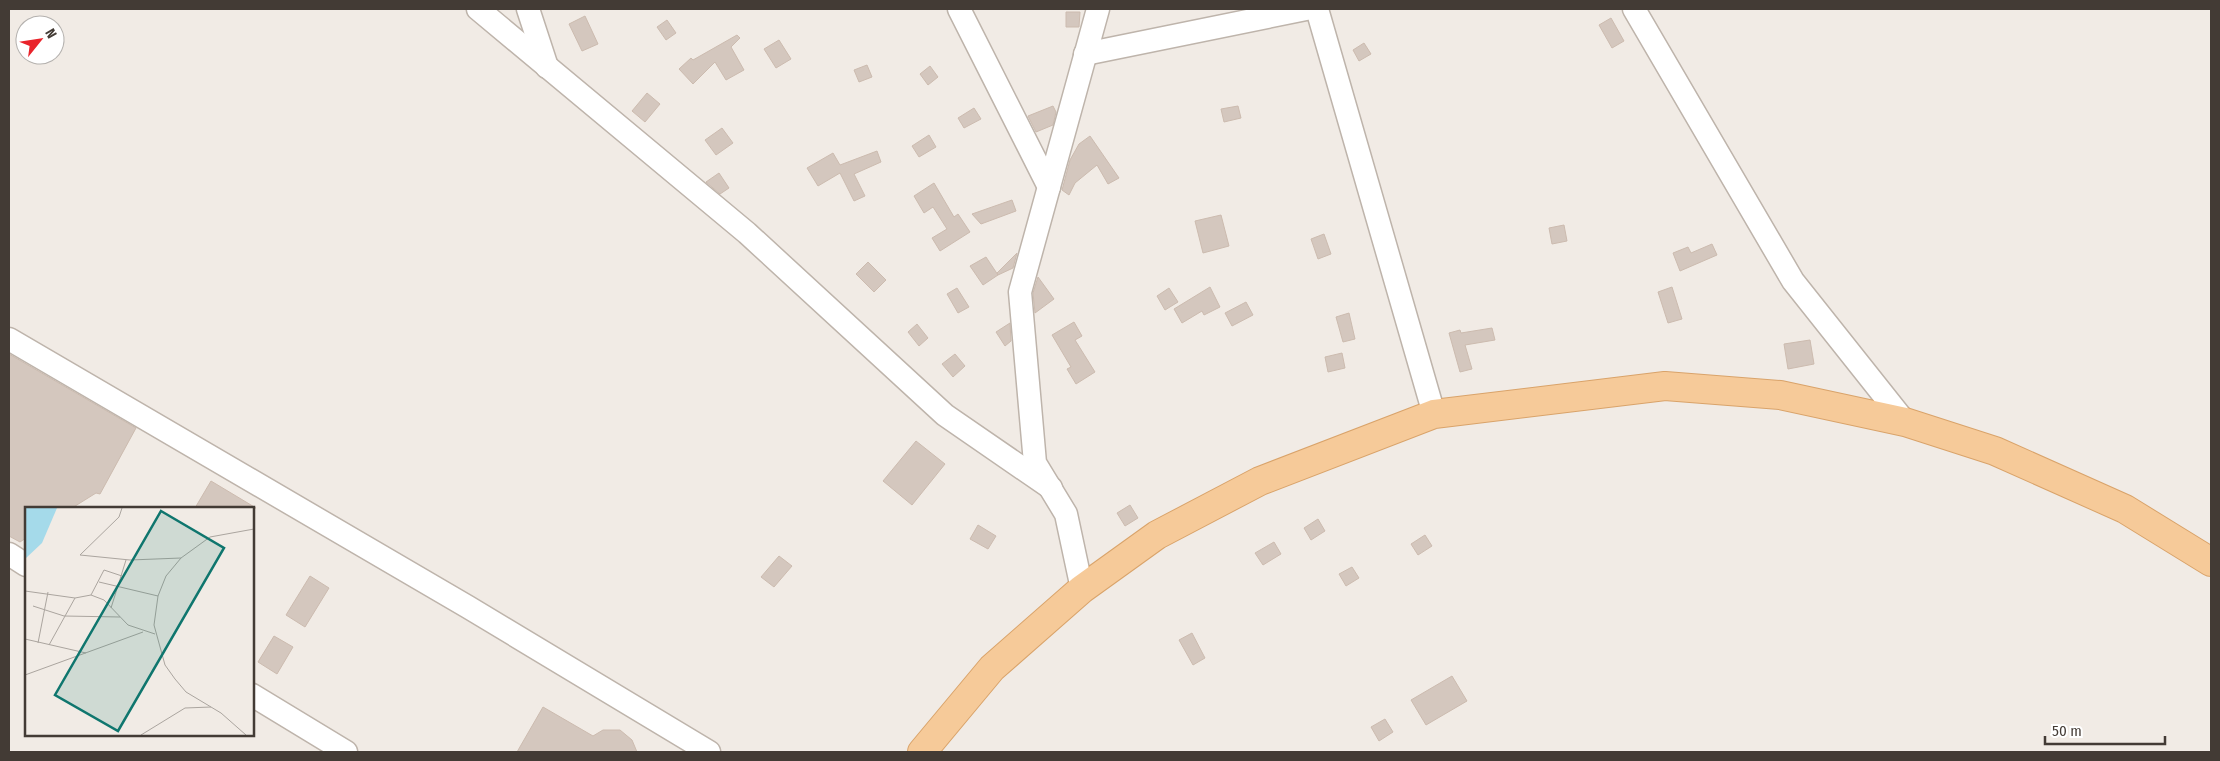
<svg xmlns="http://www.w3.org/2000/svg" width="2220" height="761" viewBox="0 0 2220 761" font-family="'Fira Sans Condensed',sans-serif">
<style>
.building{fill:#d4c7be;stroke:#ccbbaf}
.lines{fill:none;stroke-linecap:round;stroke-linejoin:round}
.minor-casing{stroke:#beb4ab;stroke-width:25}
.major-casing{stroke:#d9a36a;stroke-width:30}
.minor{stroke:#fff;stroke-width:22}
.major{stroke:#f6ca99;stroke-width:28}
.inset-road{fill:none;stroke:#aba59f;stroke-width:1}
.view{fill:#0f766e;fill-opacity:0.15;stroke:#0f766e;stroke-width:2.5}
.inset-edge{fill:none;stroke:#433b35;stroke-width:2.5}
</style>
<rect width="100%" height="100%" fill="#f1ebe5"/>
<g class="building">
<polygon points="1066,12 1080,12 1079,27 1066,27"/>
<polygon points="585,16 598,44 582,51 569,24"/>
<polygon points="1611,18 1624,41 1612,48 1599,25"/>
<polygon points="667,20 676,33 666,40 657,27"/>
<polygon points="737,35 740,38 731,47 744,70 726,80 715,62 693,84 679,69 691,58 693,60"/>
<polygon points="779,40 791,59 776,68 764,49"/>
<polygon points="1364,43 1371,54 1359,61 1353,50"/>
<polygon points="867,65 872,77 859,82 854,70"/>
<polygon points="930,66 938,77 928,85 920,74"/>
<polygon points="647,93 660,104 645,122 632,111"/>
<polygon points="1053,106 1056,112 1053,125 1036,132 1028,116"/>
<polygon points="1238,106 1241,118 1224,122 1221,109"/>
<polygon points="974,108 981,119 964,128 958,118"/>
<polygon points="722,128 733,143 716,155 705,140"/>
<polygon points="929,135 936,147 919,157 912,146"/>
<polygon points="1090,136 1119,178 1108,184 1097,165 1075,183 1069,195 1062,190 1070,160 1079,144"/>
<polygon points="877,151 881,162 854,174 865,196 854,201 840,173 818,186 807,168 833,153 840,165"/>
<polygon points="719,173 729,188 720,194 706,182"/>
<polygon points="934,183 954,217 958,214 970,232 940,251 932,238 947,229 933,207 924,213 914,196"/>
<polygon points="1012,200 1016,211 981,224 972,214"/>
<polygon points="1221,215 1229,246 1203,253 1195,221"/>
<polygon points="1564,225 1567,241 1552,244 1549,228"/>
<polygon points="1324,234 1331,254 1318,259 1311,239"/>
<polygon points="1712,244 1717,255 1680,271 1673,253 1688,247 1691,253"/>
<polygon points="1017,253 1013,268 998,275 997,273"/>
<polygon points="986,257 998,275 983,285 970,266"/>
<polygon points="868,262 886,280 874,292 856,274"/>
<polygon points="1038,277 1054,299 1035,313 1033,293"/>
<polygon points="1210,287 1220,307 1204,315 1202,311 1182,323 1174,309"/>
<polygon points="1672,287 1682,319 1668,323 1658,292"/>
<polygon points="957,288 969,307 958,313 947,294"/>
<polygon points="1169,288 1178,302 1165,310 1157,296"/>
<polygon points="1246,302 1253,315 1232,326 1225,313"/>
<polygon points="1349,313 1355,339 1343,342 1336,317"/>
<polygon points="1074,322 1082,336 1075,340 1095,372 1076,384 1067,369 1071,367 1052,335"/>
<polygon points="1010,323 1011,341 1005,346 996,332"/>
<polygon points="917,324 928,338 919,346 908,332"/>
<polygon points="1492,328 1495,340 1465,345 1472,369 1460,372 1449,333 1460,330 1461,333"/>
<polygon points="1810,340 1814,364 1788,369 1784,344"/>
<polygon points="1342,353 1345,368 1328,372 1325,357"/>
<polygon points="9,354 136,428 100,494 96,493 72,508 26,508 26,538 20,542 9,536"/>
<polygon points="955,354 965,366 953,377 942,364"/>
<polygon points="916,441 945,464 912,505 883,481"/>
<polygon points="211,481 256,508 195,508"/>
<polygon points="1130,505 1138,518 1125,526 1117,513"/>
<polygon points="1318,519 1325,531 1311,540 1304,528"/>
<polygon points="978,525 996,536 988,549 970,539"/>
<polygon points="1425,535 1432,546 1418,555 1411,544"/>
<polygon points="1274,542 1281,554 1263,565 1255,553"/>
<polygon points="779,556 792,566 774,587 761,577"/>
<polygon points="1352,567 1359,578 1346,586 1339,574"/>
<polygon points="310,576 329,588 305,627 286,615"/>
<polygon points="1192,633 1205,658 1193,665 1179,640"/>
<polygon points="274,636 293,647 277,674 258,662"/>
<polygon points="1452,676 1467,701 1426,725 1411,700"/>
<polygon points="543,707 593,736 603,730 620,730 632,740 637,752 517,752"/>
<polygon points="1385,719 1393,732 1379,741 1371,727"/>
</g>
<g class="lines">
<defs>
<g id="minor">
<polyline points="478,9 747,233 945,415 1051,488"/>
<polyline points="528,9 547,67"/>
<polyline points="959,9 1049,187"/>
<polyline points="1317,9 1434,414"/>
<polyline points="1634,9 1793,281 1905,422"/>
<polyline points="1085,54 1306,9"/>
<polyline points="9,339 468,607 709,752"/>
<polyline points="9,554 26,565"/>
<polyline points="1082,589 1066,514 1035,463 1020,292 1098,9"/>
<polyline points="252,695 346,752"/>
</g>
<polyline id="major" points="922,752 992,668 1082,589 1157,535 1260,481 1434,414 1665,386 1780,395 1905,422 1995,451 2125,509 2211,562"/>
</defs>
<use href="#minor" class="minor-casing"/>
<use href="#major" class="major-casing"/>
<use href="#minor" class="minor"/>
<use href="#major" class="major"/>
</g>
<g transform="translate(25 507)">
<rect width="229" height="229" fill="#f1ebe5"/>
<path d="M 0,1 L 32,1 L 17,36 L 0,52 Z" fill="#a5daea"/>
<path class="inset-road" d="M 55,48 L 105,53 L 156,51M 55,48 L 94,10 L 97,1M 74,75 L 133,89M 0,84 L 50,91 L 66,88 L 79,93 L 103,118 L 130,127M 66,88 L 79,63 L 97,69M 8,99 L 39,109 L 95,110M 86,101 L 101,53M 0,132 L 61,146M 13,136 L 23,85M 24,138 L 50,91M 0,168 L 118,125M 116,228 L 160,201 L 186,200M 221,228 L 196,206 L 161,185 L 150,172 L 140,158 L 129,118 L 133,89 L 141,69 L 156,51 L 185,30 L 229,22"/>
<path class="view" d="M 136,4 L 199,41 L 93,224 L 30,188 Z"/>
<rect width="229" height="229" class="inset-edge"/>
</g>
<rect width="2220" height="761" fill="none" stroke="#433b35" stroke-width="20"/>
<g transform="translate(40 40) rotate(60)"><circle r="24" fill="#ffffff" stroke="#b4b1ae"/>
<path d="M0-4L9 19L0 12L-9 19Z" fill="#e9242b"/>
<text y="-8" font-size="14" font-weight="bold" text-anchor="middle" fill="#433b35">N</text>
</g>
<path d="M2045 736v8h120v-8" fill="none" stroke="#433b35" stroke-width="2.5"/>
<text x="2052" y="736" font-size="15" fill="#433b35" stroke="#ffffff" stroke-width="4" paint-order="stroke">50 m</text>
</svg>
